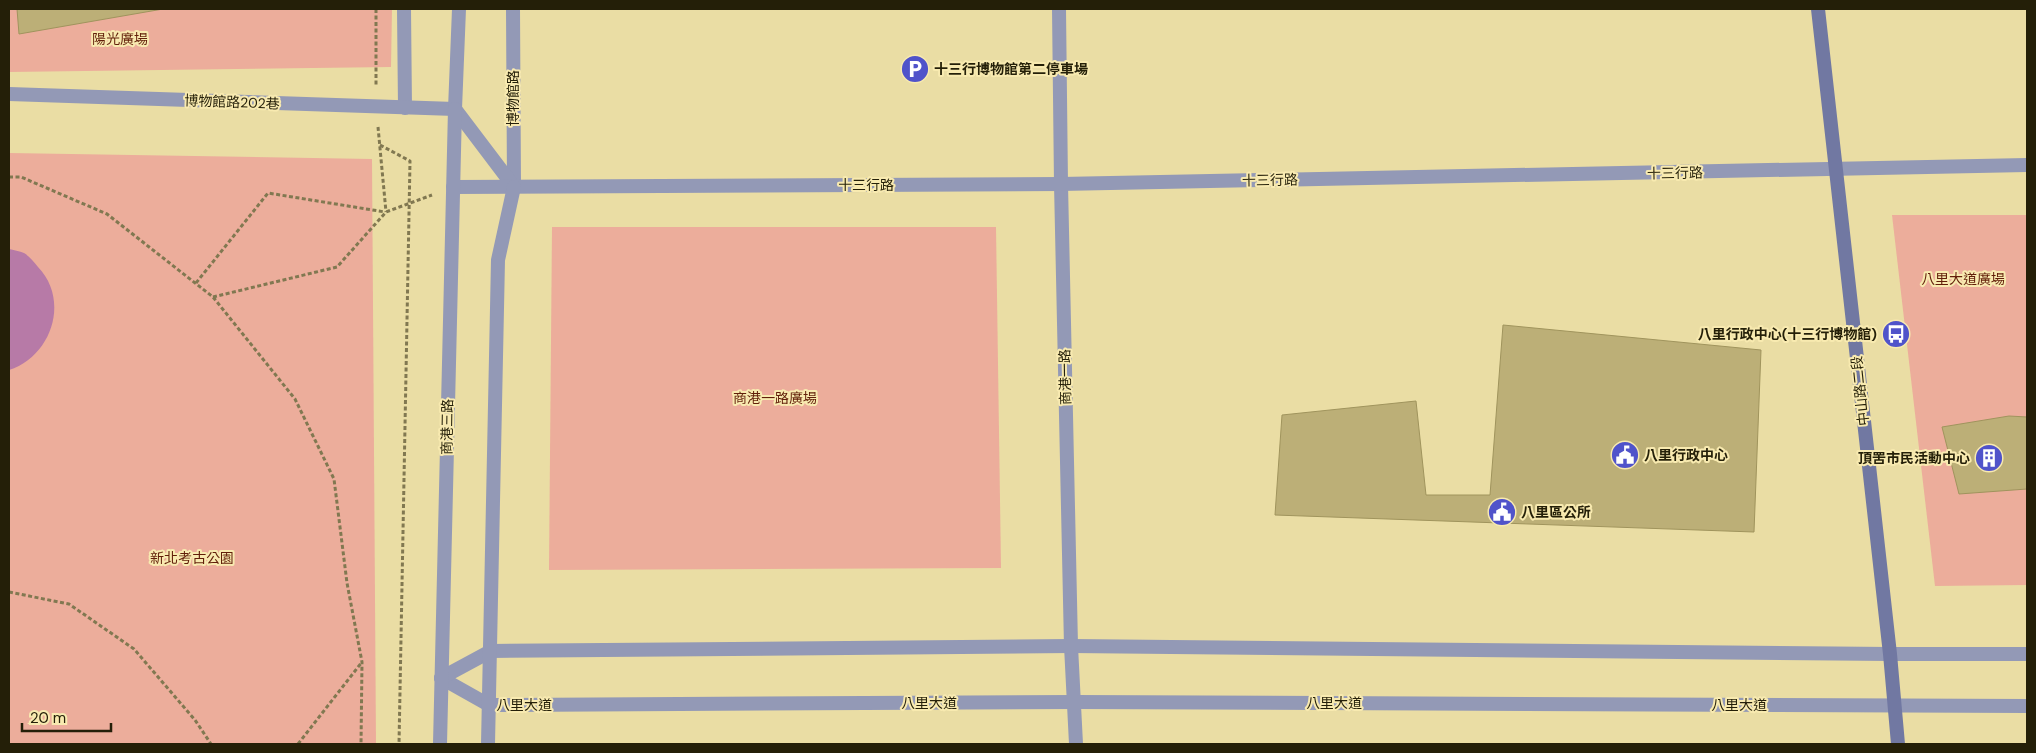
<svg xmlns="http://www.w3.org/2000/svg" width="2036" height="753" viewBox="0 0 2036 753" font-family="'DM Sans','Noto Sans TC',sans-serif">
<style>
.green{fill:#ecad9b}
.water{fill:#b77aa7}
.building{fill:#bcaf77;stroke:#a0945d}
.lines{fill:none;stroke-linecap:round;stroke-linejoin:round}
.path{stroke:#817851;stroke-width:3;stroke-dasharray:4 2.5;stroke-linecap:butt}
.minor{stroke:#9399b6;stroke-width:14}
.tertiary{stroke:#9399b6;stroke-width:14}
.secondary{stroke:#7178a2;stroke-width:14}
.labels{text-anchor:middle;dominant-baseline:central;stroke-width:4;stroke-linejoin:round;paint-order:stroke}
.park-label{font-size:14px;fill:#611e09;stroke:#f8eab0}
.poi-label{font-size:14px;font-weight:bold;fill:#241f08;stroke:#f8eab0;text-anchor:start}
.street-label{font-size:14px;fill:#241f08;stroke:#f8eab0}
</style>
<rect width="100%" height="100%" fill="#eadda4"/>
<g class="green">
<polygon points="9,9 392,9 391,67 9,72"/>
<polygon points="9,153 372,159 376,744 9,744"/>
<polygon points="1892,215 2027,215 2027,585 1935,586"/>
<polygon points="552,227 996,227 1001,568 549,570"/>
</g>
<path class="water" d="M 9,249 C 13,250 20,251 24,253 C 29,256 34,262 38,267 C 70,300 52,356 9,370 Z"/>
<g class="building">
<polygon points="17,9 163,9 19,34"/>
<polygon points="1503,325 1761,350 1754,532 1275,515 1282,415 1416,401 1426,495 1490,495"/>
<polygon points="2009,416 2027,417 2027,489 1959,494 1942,427"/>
</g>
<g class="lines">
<g class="path">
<polyline points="376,9 376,86"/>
<polyline points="378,127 386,212"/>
<polyline points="380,145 410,161 399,744"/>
<polyline points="9,177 21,177 107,214 213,297 295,399 334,479 347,583 362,662 361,744"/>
<polyline points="196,283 268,193 385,212"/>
<polyline points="213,297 337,267 386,212 432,195"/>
<polyline points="9,592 69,604 134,649 195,720 211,744"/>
<polyline points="298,744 362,662"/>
</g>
<g class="minor">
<polyline points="404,9 405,108"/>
<polyline points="513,9 514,187"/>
<polyline points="1059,9 1061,184 1071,646 1076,744"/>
<polyline points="9,94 455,109"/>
<polyline points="455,109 459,9"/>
<polyline points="455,109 514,187"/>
<polyline points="453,187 1061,184 2027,165"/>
</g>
<g class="tertiary">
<polyline points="441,678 489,705 1075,702 2027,706"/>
<polyline points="441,678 491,651 1071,646 1890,654 2027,654"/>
<polyline points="440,744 455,109"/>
<polyline points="488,744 498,260 514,187"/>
</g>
<polyline class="secondary" points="1818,9 1890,654 1898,744"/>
</g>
<defs>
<symbol id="parking-disc" viewBox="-11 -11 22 22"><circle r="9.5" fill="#5053ca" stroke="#f8eab0"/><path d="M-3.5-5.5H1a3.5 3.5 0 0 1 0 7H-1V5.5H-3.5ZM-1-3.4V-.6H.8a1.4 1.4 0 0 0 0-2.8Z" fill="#fff"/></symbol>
<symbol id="bus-disc" viewBox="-11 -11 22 22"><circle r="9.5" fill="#5053ca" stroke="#f8eab0"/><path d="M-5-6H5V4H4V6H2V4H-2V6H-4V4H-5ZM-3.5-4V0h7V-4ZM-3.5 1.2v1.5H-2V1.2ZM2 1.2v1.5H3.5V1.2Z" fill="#fff"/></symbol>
<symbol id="civic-disc" viewBox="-11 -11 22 22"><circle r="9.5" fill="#5053ca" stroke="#f8eab0"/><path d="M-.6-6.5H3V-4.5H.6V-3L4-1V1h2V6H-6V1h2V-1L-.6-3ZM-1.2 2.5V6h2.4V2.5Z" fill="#fff"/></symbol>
<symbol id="building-disc" viewBox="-11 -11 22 22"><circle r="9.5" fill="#5053ca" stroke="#f8eab0"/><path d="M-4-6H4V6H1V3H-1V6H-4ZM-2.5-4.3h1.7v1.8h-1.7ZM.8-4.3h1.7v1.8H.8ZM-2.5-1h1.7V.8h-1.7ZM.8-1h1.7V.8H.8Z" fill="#fff"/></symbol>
</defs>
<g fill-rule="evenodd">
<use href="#parking-disc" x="899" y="53" width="32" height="32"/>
<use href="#bus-disc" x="1880" y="318" width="32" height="32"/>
<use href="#civic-disc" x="1609" y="439" width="32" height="32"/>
<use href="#building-disc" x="1973" y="442" width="32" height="32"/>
<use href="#civic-disc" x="1486" y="496" width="32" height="32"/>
</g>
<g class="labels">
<g class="park-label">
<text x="120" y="39">陽光廣場</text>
<text x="1963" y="279">八里大道廣場</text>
<text x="775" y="398">商港一路廣場</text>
<text x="192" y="558">新北考古公園</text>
</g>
<g class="poi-label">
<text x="934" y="69">十三行博物館第二停車場</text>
<text x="1877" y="334" text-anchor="end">八里行政中心(十三行博物館)</text>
<text x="1644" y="455">八里行政中心</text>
<text x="1970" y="458" text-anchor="end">頂罟市民活動中心</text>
<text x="1521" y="512">八里區公所</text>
</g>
<g class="street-label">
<text transform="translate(513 98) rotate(-90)">博物館路</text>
<text transform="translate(232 102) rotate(2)">博物館路202巷</text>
<text transform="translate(1675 173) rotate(-1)">十三行路</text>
<text transform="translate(1270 180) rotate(-1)">十三行路</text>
<text x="866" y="185">十三行路</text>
<text transform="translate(1065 377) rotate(-91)">商港一路</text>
<text transform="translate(1860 391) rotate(-96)">中山路二段</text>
<text transform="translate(447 427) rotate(-89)">商港三路</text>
<text x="929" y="703">八里大道</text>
<text x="1334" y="703">八里大道</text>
<text x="524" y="705">八里大道</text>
<text x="1739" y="705">八里大道</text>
</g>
</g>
<rect width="2036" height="753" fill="none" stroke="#241f08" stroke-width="20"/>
<path d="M22 723v8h89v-8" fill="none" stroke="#241f08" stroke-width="2.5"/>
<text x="30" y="723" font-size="15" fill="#241f08" stroke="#f8eab0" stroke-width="4" paint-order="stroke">20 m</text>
</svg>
